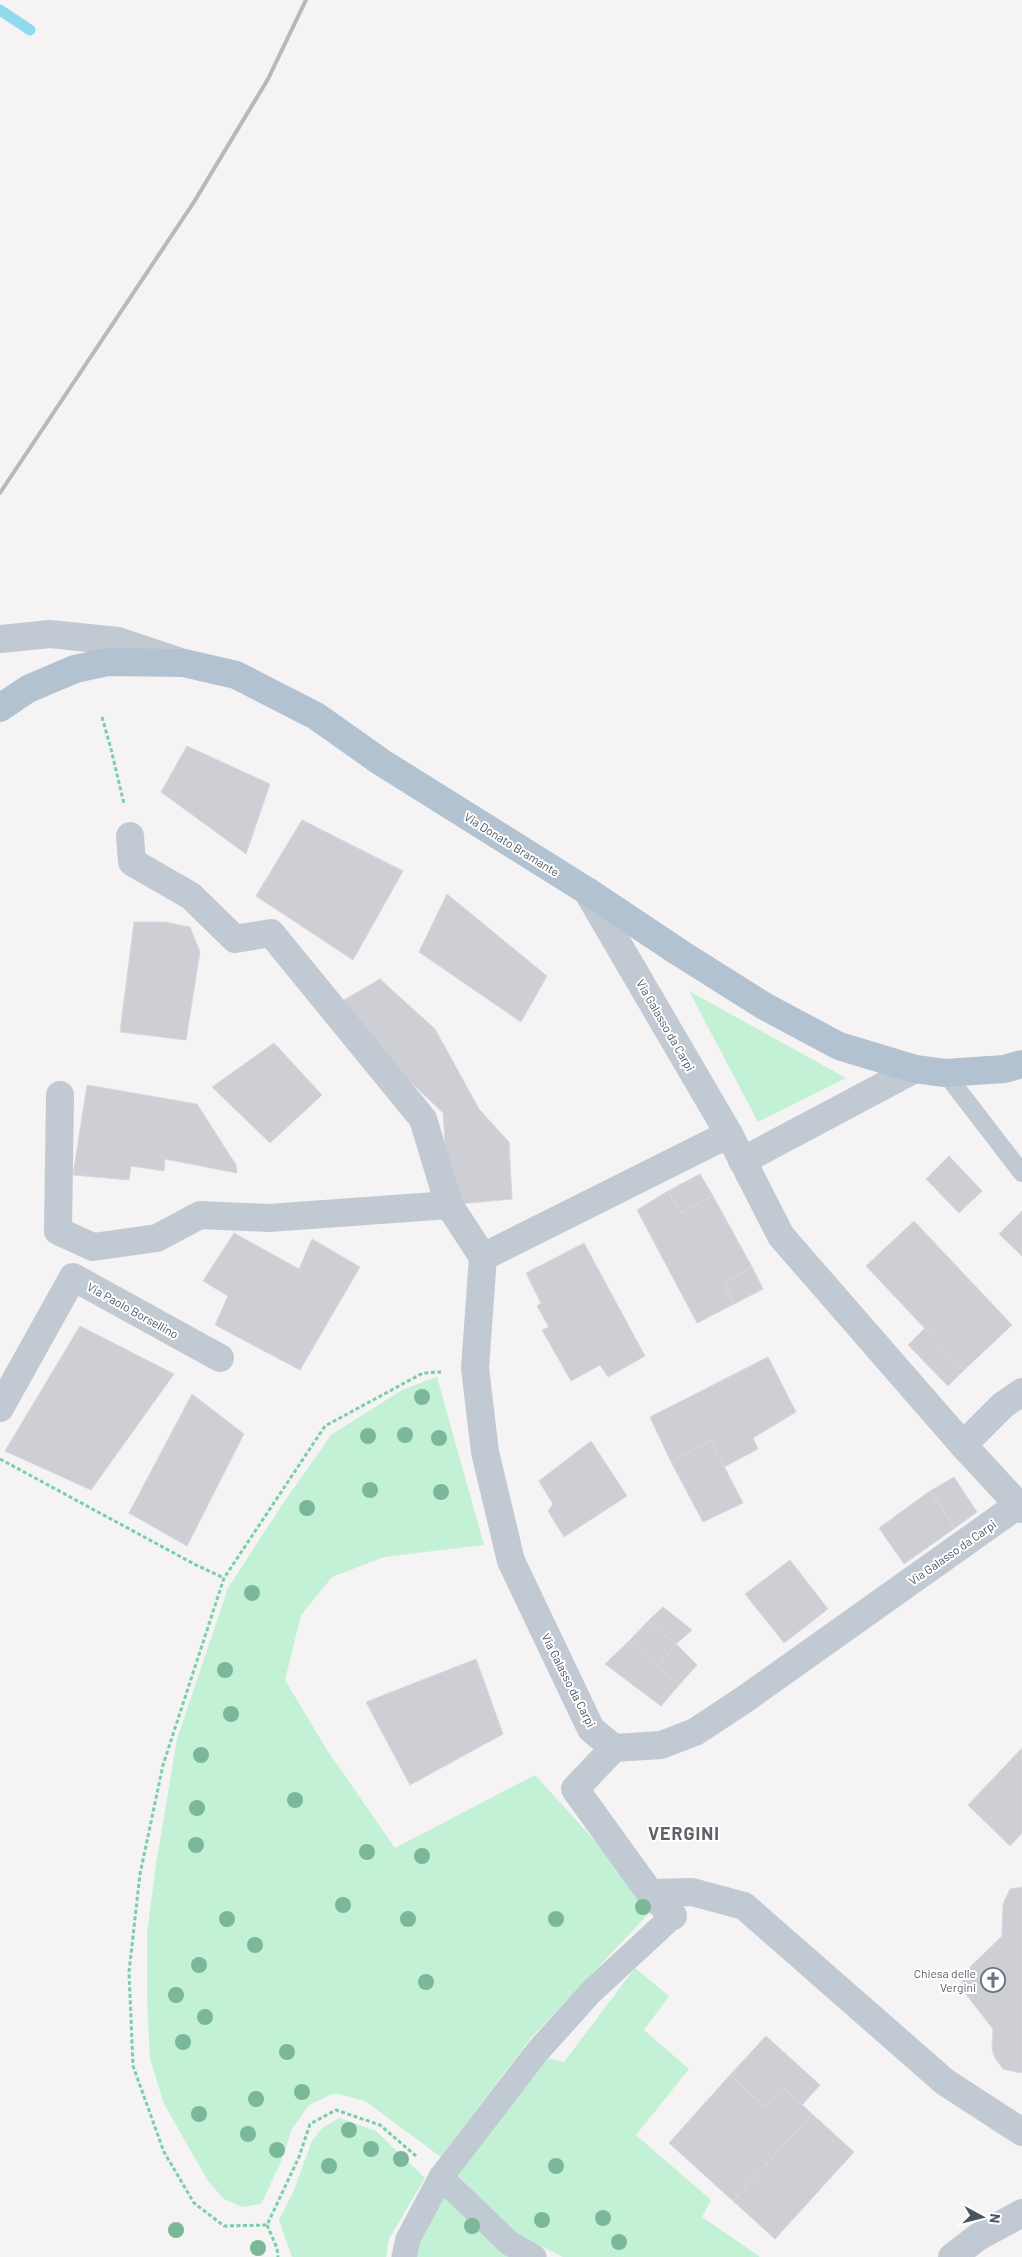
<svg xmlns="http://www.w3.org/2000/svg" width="1022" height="2257" viewBox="0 0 1022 2257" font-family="Barlow,sans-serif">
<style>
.green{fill:#c3f1d5}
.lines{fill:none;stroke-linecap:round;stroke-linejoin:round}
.stream{stroke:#90daee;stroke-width:11}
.building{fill:#cdcfd5;stroke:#d7d9de}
.path{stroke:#7ad0a6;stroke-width:3;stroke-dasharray:4 2.5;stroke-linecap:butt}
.service{stroke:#c1cad2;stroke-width:18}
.pedestrian{stroke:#c1cad2;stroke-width:25}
.minor{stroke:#c1cad2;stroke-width:28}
.primary{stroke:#b3c2d1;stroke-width:28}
.rail{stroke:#b5b8bd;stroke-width:4}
.tree{fill:#7bb799}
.labels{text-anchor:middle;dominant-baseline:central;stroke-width:4;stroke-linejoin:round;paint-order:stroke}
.street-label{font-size:12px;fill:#4a5661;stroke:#fff}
.worship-label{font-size:12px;fill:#5b616d;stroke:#fff;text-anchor:end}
.district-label{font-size:18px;font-weight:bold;letter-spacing:1px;fill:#5f6368;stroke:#fff}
</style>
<rect width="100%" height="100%" fill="#f5f3f3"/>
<g class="green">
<polygon points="689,991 846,1078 758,1122"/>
<polygon points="437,1377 484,1545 384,1557 332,1577 301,1615 285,1680 327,1750 395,1848 535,1775 655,1907 530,2039 441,2157 365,2101 334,2093 309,2105 292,2129 280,2164 261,2204 242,2207 224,2199 208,2181 164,2104 150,2059 147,1996 147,1934 156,1864 177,1739 228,1588 284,1502 331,1435 402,1390"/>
<polygon points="635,1968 669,1996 644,2030 689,2069 636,2135 711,2200 702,2217 760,2257 563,2257 514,2233 458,2175 543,2057 564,2062"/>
<polygon points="339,2118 376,2131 425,2178 389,2239 386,2257 292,2257 279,2220 294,2190 312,2141 322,2128"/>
<polygon points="446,2187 515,2257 410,2257"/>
</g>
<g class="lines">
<polyline class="stream" points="0,10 30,30"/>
</g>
<g class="building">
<polygon points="187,746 270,784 246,854 161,792"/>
<polygon points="302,820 403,871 353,960 256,896"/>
<polygon points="447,894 547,976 521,1022 419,952"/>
<polygon points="134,922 165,922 190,927 200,952 186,1040 120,1032"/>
<polygon points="380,979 435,1029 479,1109 509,1142 512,1199 449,1205 443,1113 332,1007"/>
<polygon points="274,1043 322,1095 270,1143 212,1087"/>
<polygon points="87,1085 197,1104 236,1165 237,1173 165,1159 164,1171 131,1166 129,1180 73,1175"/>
<polygon points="949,1156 982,1191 959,1213 926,1179"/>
<polygon points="700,1174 713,1196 681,1213 668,1191"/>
<polygon points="668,1191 681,1213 713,1196 752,1267 724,1284 734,1304 697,1323 637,1210"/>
<polygon points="1022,1211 1022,1256 999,1234"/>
<polygon points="914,1221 1012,1325 964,1370 866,1266"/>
<polygon points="234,1233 299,1269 312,1239 360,1267 300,1370 215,1325 228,1296 203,1281"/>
<polygon points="584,1243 645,1356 608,1377 600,1365 571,1381 542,1330 549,1327 537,1306 541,1303 526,1273"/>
<polygon points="752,1267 763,1289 734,1304 724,1284"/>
<polygon points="80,1326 174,1374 91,1490 5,1451"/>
<polygon points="925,1328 964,1370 948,1386 908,1345"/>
<polygon points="768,1357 796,1412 753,1438 758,1449 724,1467 711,1441 671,1462 650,1417"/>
<polygon points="192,1394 244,1434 187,1546 129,1513"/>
<polygon points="591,1441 627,1496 564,1537 548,1511 553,1504 539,1481"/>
<polygon points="711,1441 743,1503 703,1522 671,1462"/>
<polygon points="954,1477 977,1512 955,1528 930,1491"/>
<polygon points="930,1491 955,1528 904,1564 879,1528"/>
<polygon points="790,1560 828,1609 784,1643 745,1594"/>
<polygon points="663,1607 692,1630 676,1644 648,1621"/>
<polygon points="648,1621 676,1644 658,1667 629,1641"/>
<polygon points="629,1641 679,1685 661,1706 605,1664"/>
<polygon points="676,1644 697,1665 679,1685 658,1667"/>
<polygon points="476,1659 503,1734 410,1785 366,1702"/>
<polygon points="1022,1748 1022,1833 1010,1846 968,1805"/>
<polygon points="1022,1887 1022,2072 1021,2073 1003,2069 995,2058 992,2049 993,2029 961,1988 965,1972 1002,1936 1003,1904 1010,1889"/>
<polygon points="766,2036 820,2085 802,2105 783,2087 765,2107 730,2075"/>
<polygon points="730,2075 765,2107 783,2087 812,2114 733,2201 669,2143"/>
<polygon points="812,2114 854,2152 775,2239 733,2201"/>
</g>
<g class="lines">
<g class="path">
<polyline points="102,717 111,749 124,804"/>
<polyline points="0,1459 196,1565 224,1578"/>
<polyline points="416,2156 380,2125 336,2110 310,2124 299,2157 267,2225 224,2226 194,2203 164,2152 133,2066 129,1972 140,1874 163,1765 224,1578 325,1426 423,1373 441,1372"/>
<polyline points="267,2225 277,2248 278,2257"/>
</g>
<polyline class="service" points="945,1073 1022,1173"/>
<g class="pedestrian">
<polyline points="404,2257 408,2239 441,2177"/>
<polyline points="534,2257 509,2243 441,2177 537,2052 591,1992 673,1916"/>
</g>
<g class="minor">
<polyline points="0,639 50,634 118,641 178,661"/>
<polyline points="130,836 132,862 191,896 235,939 271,933 423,1119 449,1205 483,1257 729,1134"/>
<polyline points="587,891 729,1134 781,1236 963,1445 1022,1509"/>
<polyline points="60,1095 58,1231 93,1247 157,1238 200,1215 269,1218 449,1205"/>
<polyline points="742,1161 915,1069"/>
<polyline points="483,1257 475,1368 485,1452 511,1561 591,1729 614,1748 661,1745 695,1732 745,1699 1018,1505"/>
<polyline points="0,1408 73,1277 220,1358"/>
<polyline points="963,1445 1003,1405 1022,1392"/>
<polyline points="614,1748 575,1789 650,1893 673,1916"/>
<polyline points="650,1893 692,1892 744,1906 945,2082 1022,2132"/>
<polyline points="952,2257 978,2237 1022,2213"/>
</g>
<polyline class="primary" points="0,708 28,689 75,669 108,662 184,663 236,675 316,716 381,762 587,891 680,953 764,1006 839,1046 915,1069 945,1073 1004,1069 1022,1064"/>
<polyline class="rail" points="0,493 194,202 268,79 306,0"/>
</g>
<g class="tree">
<circle cx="422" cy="1397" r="8"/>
<circle cx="405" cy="1435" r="8"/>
<circle cx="368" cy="1436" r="8"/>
<circle cx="439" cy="1438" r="8"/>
<circle cx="370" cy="1490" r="8"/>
<circle cx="441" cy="1492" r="8"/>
<circle cx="307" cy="1508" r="8"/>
<circle cx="252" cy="1593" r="8"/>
<circle cx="225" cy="1670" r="8"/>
<circle cx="231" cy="1714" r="8"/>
<circle cx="201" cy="1755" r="8"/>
<circle cx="295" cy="1800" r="8"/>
<circle cx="197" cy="1808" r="8"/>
<circle cx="196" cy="1845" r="8"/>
<circle cx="367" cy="1852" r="8"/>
<circle cx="422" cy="1856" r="8"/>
<circle cx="343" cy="1905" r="8"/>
<circle cx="643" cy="1907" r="8"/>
<circle cx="227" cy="1919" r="8"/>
<circle cx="408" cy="1919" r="8"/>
<circle cx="556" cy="1919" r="8"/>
<circle cx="255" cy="1945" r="8"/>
<circle cx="199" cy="1965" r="8"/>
<circle cx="426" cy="1982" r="8"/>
<circle cx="176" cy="1995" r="8"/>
<circle cx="205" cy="2017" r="8"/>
<circle cx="183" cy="2042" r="8"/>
<circle cx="287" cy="2052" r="8"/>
<circle cx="302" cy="2092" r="8"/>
<circle cx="256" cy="2099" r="8"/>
<circle cx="199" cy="2114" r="8"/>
<circle cx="349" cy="2130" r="8"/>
<circle cx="248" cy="2134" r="8"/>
<circle cx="371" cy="2149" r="8"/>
<circle cx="277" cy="2150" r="8"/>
<circle cx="401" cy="2159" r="8"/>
<circle cx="329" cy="2166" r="8"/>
<circle cx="556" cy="2166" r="8"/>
<circle cx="603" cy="2218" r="8"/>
<circle cx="542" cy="2220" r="8"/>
<circle cx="472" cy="2226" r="8"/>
<circle cx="176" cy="2230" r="8"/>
<circle cx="619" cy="2242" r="8"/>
<circle cx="258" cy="2248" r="8"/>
</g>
<defs>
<symbol id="church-ring" viewBox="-11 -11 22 22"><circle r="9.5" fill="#fff" stroke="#6b7280" stroke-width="1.5"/><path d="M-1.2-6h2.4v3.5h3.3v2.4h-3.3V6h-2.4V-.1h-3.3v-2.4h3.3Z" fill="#6b7280"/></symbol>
</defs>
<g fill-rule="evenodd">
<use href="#church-ring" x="979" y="1966" width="28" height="28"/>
</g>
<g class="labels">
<g class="street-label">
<text transform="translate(512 844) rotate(32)">Via Donato Bramante</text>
<text transform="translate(666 1025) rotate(60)">Via Galasso da Carpi</text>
<text transform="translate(133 1310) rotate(29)">Via Paolo Borsellino</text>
<text transform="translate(952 1552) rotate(-35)">Via Galasso da Carpi</text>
<text transform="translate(569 1680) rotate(63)">Via Galasso da Carpi</text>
</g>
<g class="worship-label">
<text x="976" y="1973">Chiesa delle<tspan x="976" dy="14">Vergini</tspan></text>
</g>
<g class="district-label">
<text x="684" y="1833">VERGINI</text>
</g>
</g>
<g transform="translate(982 2217) rotate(97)" stroke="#ffffff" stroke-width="4" paint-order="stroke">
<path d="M0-4L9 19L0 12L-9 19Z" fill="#4a5661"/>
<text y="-8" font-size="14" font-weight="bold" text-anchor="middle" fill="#4a5661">N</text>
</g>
</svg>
